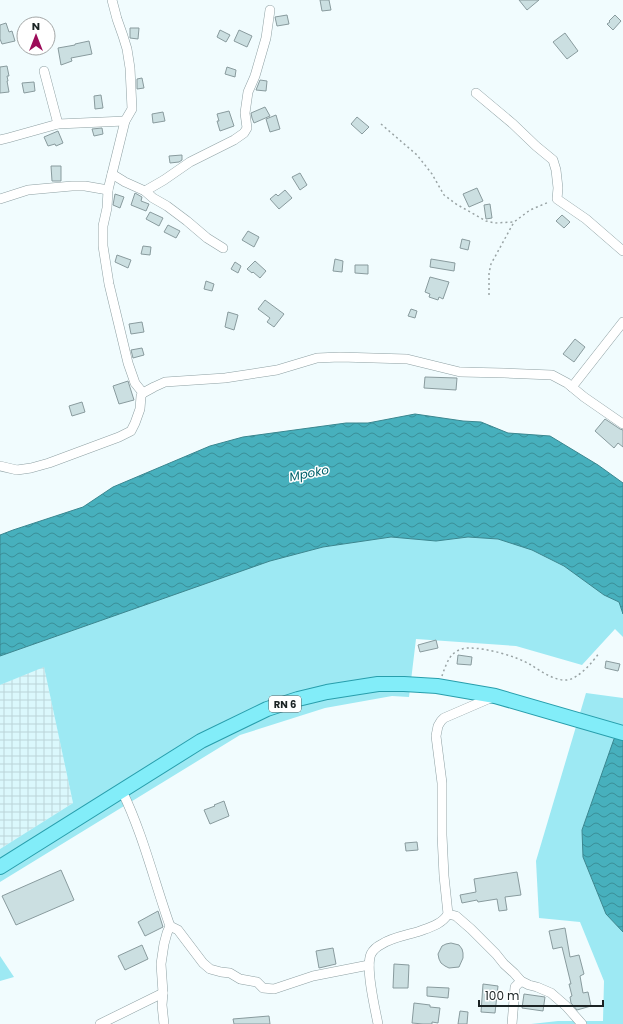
<svg xmlns="http://www.w3.org/2000/svg" width="623" height="1024" viewBox="0 0 623 1024" font-family="Poppins,sans-serif">
<style>
.industrial{fill:url(#industrial-grid)}
.green{fill:#9de9f3}
.water{fill:url(#water-waves);stroke:#3a868f}
.building{fill:#cbdfe1;stroke:#899b9e}
.lines{fill:none;stroke-linecap:round;stroke-linejoin:round}
.street-casing{stroke:#8ea0a3;stroke-width:10}
.primary-casing{stroke:#289eac;stroke-width:16}
.path{stroke:#99a3a4;stroke-width:1.5;stroke-dasharray:2 3;stroke-linecap:butt}
.street{stroke:#fff;stroke-width:9}
.primary{stroke:#82edf9;stroke-width:14}
.labels{text-anchor:middle;dominant-baseline:central;stroke-width:3;stroke-linejoin:round;paint-order:stroke}
.shield{fill:#fff;stroke:#5f6566;stroke-width:1}
.shield-label{font-size:10px;font-weight:bold;fill:#1b2324}
.water-label{font-size:12px;font-style:italic;fill:#016069;stroke:#fff}
</style>
<defs>
<pattern id="industrial-grid" width="8" height="8" patternUnits="userSpaceOnUse"><rect width="8" height="8" fill="#dbf8fc"/><path d="M0 4h8M4 0v8" fill="none" stroke="#bbd4d8"/></pattern>
<pattern id="water-waves" width="16" height="10" patternUnits="userSpaceOnUse"><rect width="16" height="10" fill="#47b0bd"/><path d="M0 5q4-4 8 0t8 0" fill="none" stroke="#3a8f99"/></pattern>
</defs>
<rect width="100%" height="100%" fill="#f1fcfe"/>
<polygon class="industrial" points="44,666 73,803 0,849 0,685"/>
<g class="green">
<polygon points="391,537 436,541 468,537 498,539 532,550 564,566 604,595 619,602 623,614 623,637 615,629 582,665 516,646 416,639 409,697 392,696 325,708 240,735 0,882 0,849 73,803 44,667 0,685 0,656 270,561 323,547"/>
<polygon points="586,693 623,698 623,729 592,803 582,830 583,857 606,914 623,932 623,1024 531,1024 558,1021 603,1021 604,981 580,922 539,918 536,861"/>
<polygon points="0,956 14,977 0,981"/>
</g>
<g class="water">
<polygon points="415,414 463,421 481,422 508,433 550,436 598,465 623,483 623,614 619,602 604,595 564,566 532,550 498,539 468,537 436,541 391,537 323,547 270,561 0,656 0,535 13,530 83,507 113,487 210,446 243,437 346,423 368,423"/>
<polygon points="623,729 623,932 606,914 583,857 582,830 614,739"/>
</g>
<g class="building">
<polygon points="320,0 329,0 331,10 322,11"/>
<polygon points="519,0 539,0 527,10"/>
<polygon points="287,15 289,24 277,26 275,17"/>
<polygon points="615,15 621,21 613,30 607,24 610,22 609,21"/>
<polygon points="6,23 9,32 12,31 15,41 2,44 0,39 0,25"/>
<polygon points="130,28 139,28 138,39 130,38"/>
<polygon points="220,30 230,35 226,42 217,37"/>
<polygon points="239,30 252,36 247,47 234,41"/>
<polygon points="565,33 578,51 567,59 553,42"/>
<polygon points="89,41 92,54 71,58 72,61 61,65 58,48 75,45 75,44"/>
<polygon points="7,66 9,76 7,76 8,81 7,81 9,92 0,93 0,67"/>
<polygon points="227,67 236,70 235,77 225,74"/>
<polygon points="142,78 144,88 137,89 137,79"/>
<polygon points="260,80 267,81 266,91 256,90"/>
<polygon points="34,82 35,91 24,93 22,83"/>
<polygon points="101,95 103,108 95,109 94,96"/>
<polygon points="265,107 270,116 254,123 252,118 251,113"/>
<polygon points="229,111 234,126 220,131 217,121 219,121 217,114"/>
<polygon points="163,112 165,121 153,123 152,114"/>
<polygon points="276,115 280,129 270,132 266,119"/>
<polygon points="357,117 369,127 362,134 351,124"/>
<polygon points="102,128 103,134 94,136 92,129"/>
<polygon points="58,131 63,143 56,146 55,144 48,146 44,137"/>
<polygon points="182,155 182,160 179,162 170,163 169,156"/>
<polygon points="51,166 61,166 61,181 52,181"/>
<polygon points="300,173 307,185 300,190 292,177"/>
<polygon points="477,188 483,201 469,207 463,194"/>
<polygon points="285,190 292,198 279,209 270,199 276,194 278,196"/>
<polygon points="135,193 142,197 141,201 149,204 146,211 131,205"/>
<polygon points="115,194 124,197 120,208 113,205"/>
<polygon points="490,204 492,218 486,219 484,205"/>
<polygon points="150,212 163,218 159,226 146,219"/>
<polygon points="562,215 570,222 564,228 556,221"/>
<polygon points="168,225 180,231 176,238 164,232"/>
<polygon points="248,231 259,237 254,247 242,240"/>
<polygon points="462,239 470,241 468,250 460,248"/>
<polygon points="143,246 151,247 150,255 141,254"/>
<polygon points="117,255 131,260 128,268 115,262"/>
<polygon points="335,259 343,261 342,272 333,271"/>
<polygon points="431,259 455,263 454,271 430,267"/>
<polygon points="255,261 266,271 260,278 253,272 252,273 247,269"/>
<polygon points="235,262 241,266 238,273 231,269"/>
<polygon points="355,265 368,265 368,274 355,273"/>
<polygon points="430,277 449,282 443,299 439,297 438,300 429,297 430,294 425,292"/>
<polygon points="206,281 214,284 212,291 204,289"/>
<polygon points="265,300 284,314 274,327 267,322 270,318 258,309"/>
<polygon points="411,309 417,311 415,318 408,316"/>
<polygon points="228,312 238,315 234,330 225,327"/>
<polygon points="142,322 144,332 131,334 129,324"/>
<polygon points="575,339 585,347 574,362 563,354"/>
<polygon points="142,348 144,355 133,358 131,350"/>
<polygon points="425,377 457,378 456,390 424,388"/>
<polygon points="128,381 134,400 119,404 113,386"/>
<polygon points="82,402 85,412 72,416 69,406"/>
<polygon points="605,419 620,429 623,430 623,447 618,443 614,448 595,431"/>
<polygon points="436,640 438,648 420,652 418,645"/>
<polygon points="458,655 472,657 471,665 457,664"/>
<polygon points="606,661 620,664 618,671 605,668"/>
<polygon points="224,801 229,816 210,824 204,810 215,806 214,805"/>
<polygon points="417,842 418,850 406,851 405,843"/>
<polygon points="61,870 74,900 16,925 2,896"/>
<polygon points="517,872 521,895 505,897 507,910 499,911 497,899 478,902 477,900 462,903 460,895 476,892 474,879"/>
<polygon points="158,911 163,927 145,936 138,922"/>
<polygon points="565,928 570,957 579,955 584,974 580,976 583,993 588,992 591,1006 577,1010 571,1003 570,997 572,996 569,984 571,984 562,947 553,949 549,931"/>
<polygon points="451,943 459,945 462,949 463,953 463,958 459,967 449,968 445,966 441,963 439,959 438,954 442,946 446,944"/>
<polygon points="142,945 148,959 125,970 118,956"/>
<polygon points="333,948 336,964 319,968 316,951"/>
<polygon points="394,964 409,965 408,988 393,988"/>
<polygon points="483,984 498,986 495,1013 481,1012"/>
<polygon points="427,987 449,988 448,998 427,996"/>
<polygon points="524,994 545,997 543,1011 522,1008"/>
<polygon points="414,1003 430,1005 430,1007 440,1008 438,1023 432,1022 432,1024 423,1024 412,1023"/>
<polygon points="460,1011 468,1012 467,1024 458,1024"/>
<polygon points="269,1016 270,1024 234,1024 233,1019"/>
</g>
<g class="lines">
<defs>
<g id="street">
<polyline points="112,0 117,19 123,36 127,49 130,68 132,109 125,121 108,190 107,208 103,226 103,246 109,284 128,363 135,383 143,393"/>
<polyline points="44,71 58,124"/>
<polyline points="476,93 513,124 536,146 553,160 556,170 558,188 557,199 586,219 623,251"/>
<polyline points="0,140 8,138 58,124 125,121"/>
<polyline points="112,174 125,182 145,191 153,198 167,206 187,221 207,238 223,248"/>
<polyline points="145,191 164,180 190,162 234,140 244,133 247,128 245,113 248,92 255,76 266,38 270,10"/>
<polyline points="0,199 28,190 72,186 85,186 108,190"/>
<polyline points="572,387 623,322"/>
<polyline points="0,466 17,470 31,468 49,463 119,437 131,431 135,423 140,409 141,396 143,393 154,387 165,382 225,378 277,370 317,358 340,357 407,359 460,372 504,373 552,375 567,383 584,397 623,424"/>
<path d="M 122,791 C 143,834 154,881 170,926 L 167,933 L 164,944 L 161,964 L 163,993 L 162,1005 L 164,1024"/>
<polyline points="448,914 456,916 471,929 496,954 504,964 514,973 521,981 529,985 537,987 551,993 566,1006 582,1024"/>
<polyline points="170,926 178,930 203,963 210,969 221,972 230,973 240,979 257,982 263,988 274,989 313,976 369,965"/>
<polyline points="100,1024 163,993"/>
<path d="M 378,1024 C 375,1008 365,968 371,954 C 373,950 378,946 382,944 C 393,937 408,935 420,931 C 431,927 442,924 448,914 L 444,876 L 442,835 L 442,783 L 436,736 L 438,726 L 441,721 L 444,718 L 495,696"/>
<polyline points="512,1024 515,987 521,981"/>
</g>
<polyline id="primary" points="0,867 201,741 267,709 298,699 327,692 378,684 404,684 437,686 495,696 623,733"/>
</defs>
<use href="#street" class="street-casing"/>
<use href="#primary" class="primary-casing"/>
<g class="path">
<polyline points="381,124 417,155 432,174 444,195 456,204 486,221 495,223 514,222 530,210 549,202"/>
<polyline points="489,295 489,273 491,264 514,222"/>
<path d="M 442,676 C 444,670 448,658 453,654 C 457,650 463,648 469,648 C 487,648 516,656 531,665 C 541,671 554,681 567,680 C 578,679 593,662 599,653"/>
</g>
<use href="#street" class="street"/>
<use href="#primary" class="primary"/>
</g>
<g class="labels">
<rect class="shield" x="269" y="696" width="32" height="16" rx="3"/>
<g class="shield-label">
<text x="285" y="704">RN 6</text>
</g>
<g class="water-label">
<text transform="translate(309 473) rotate(-11)">Mpoko</text>
</g>
</g>
<g transform="translate(36 36)"><circle r="19" fill="#ffffff" stroke="#a4a7a7"/>
<path d="M0-3L7 15L0 10L-7 15Z" fill="#9c0c59"/>
<text y="-6" font-size="11" font-weight="bold" text-anchor="middle" fill="#1b2324">N</text>
</g>
<path d="M479 1000v6h124v-6" fill="none" stroke="#1b2324" stroke-width="2"/>
<text x="485" y="1000" font-size="12" fill="#1b2324" stroke="#ffffff" stroke-width="3" paint-order="stroke">100 m</text>
</svg>
